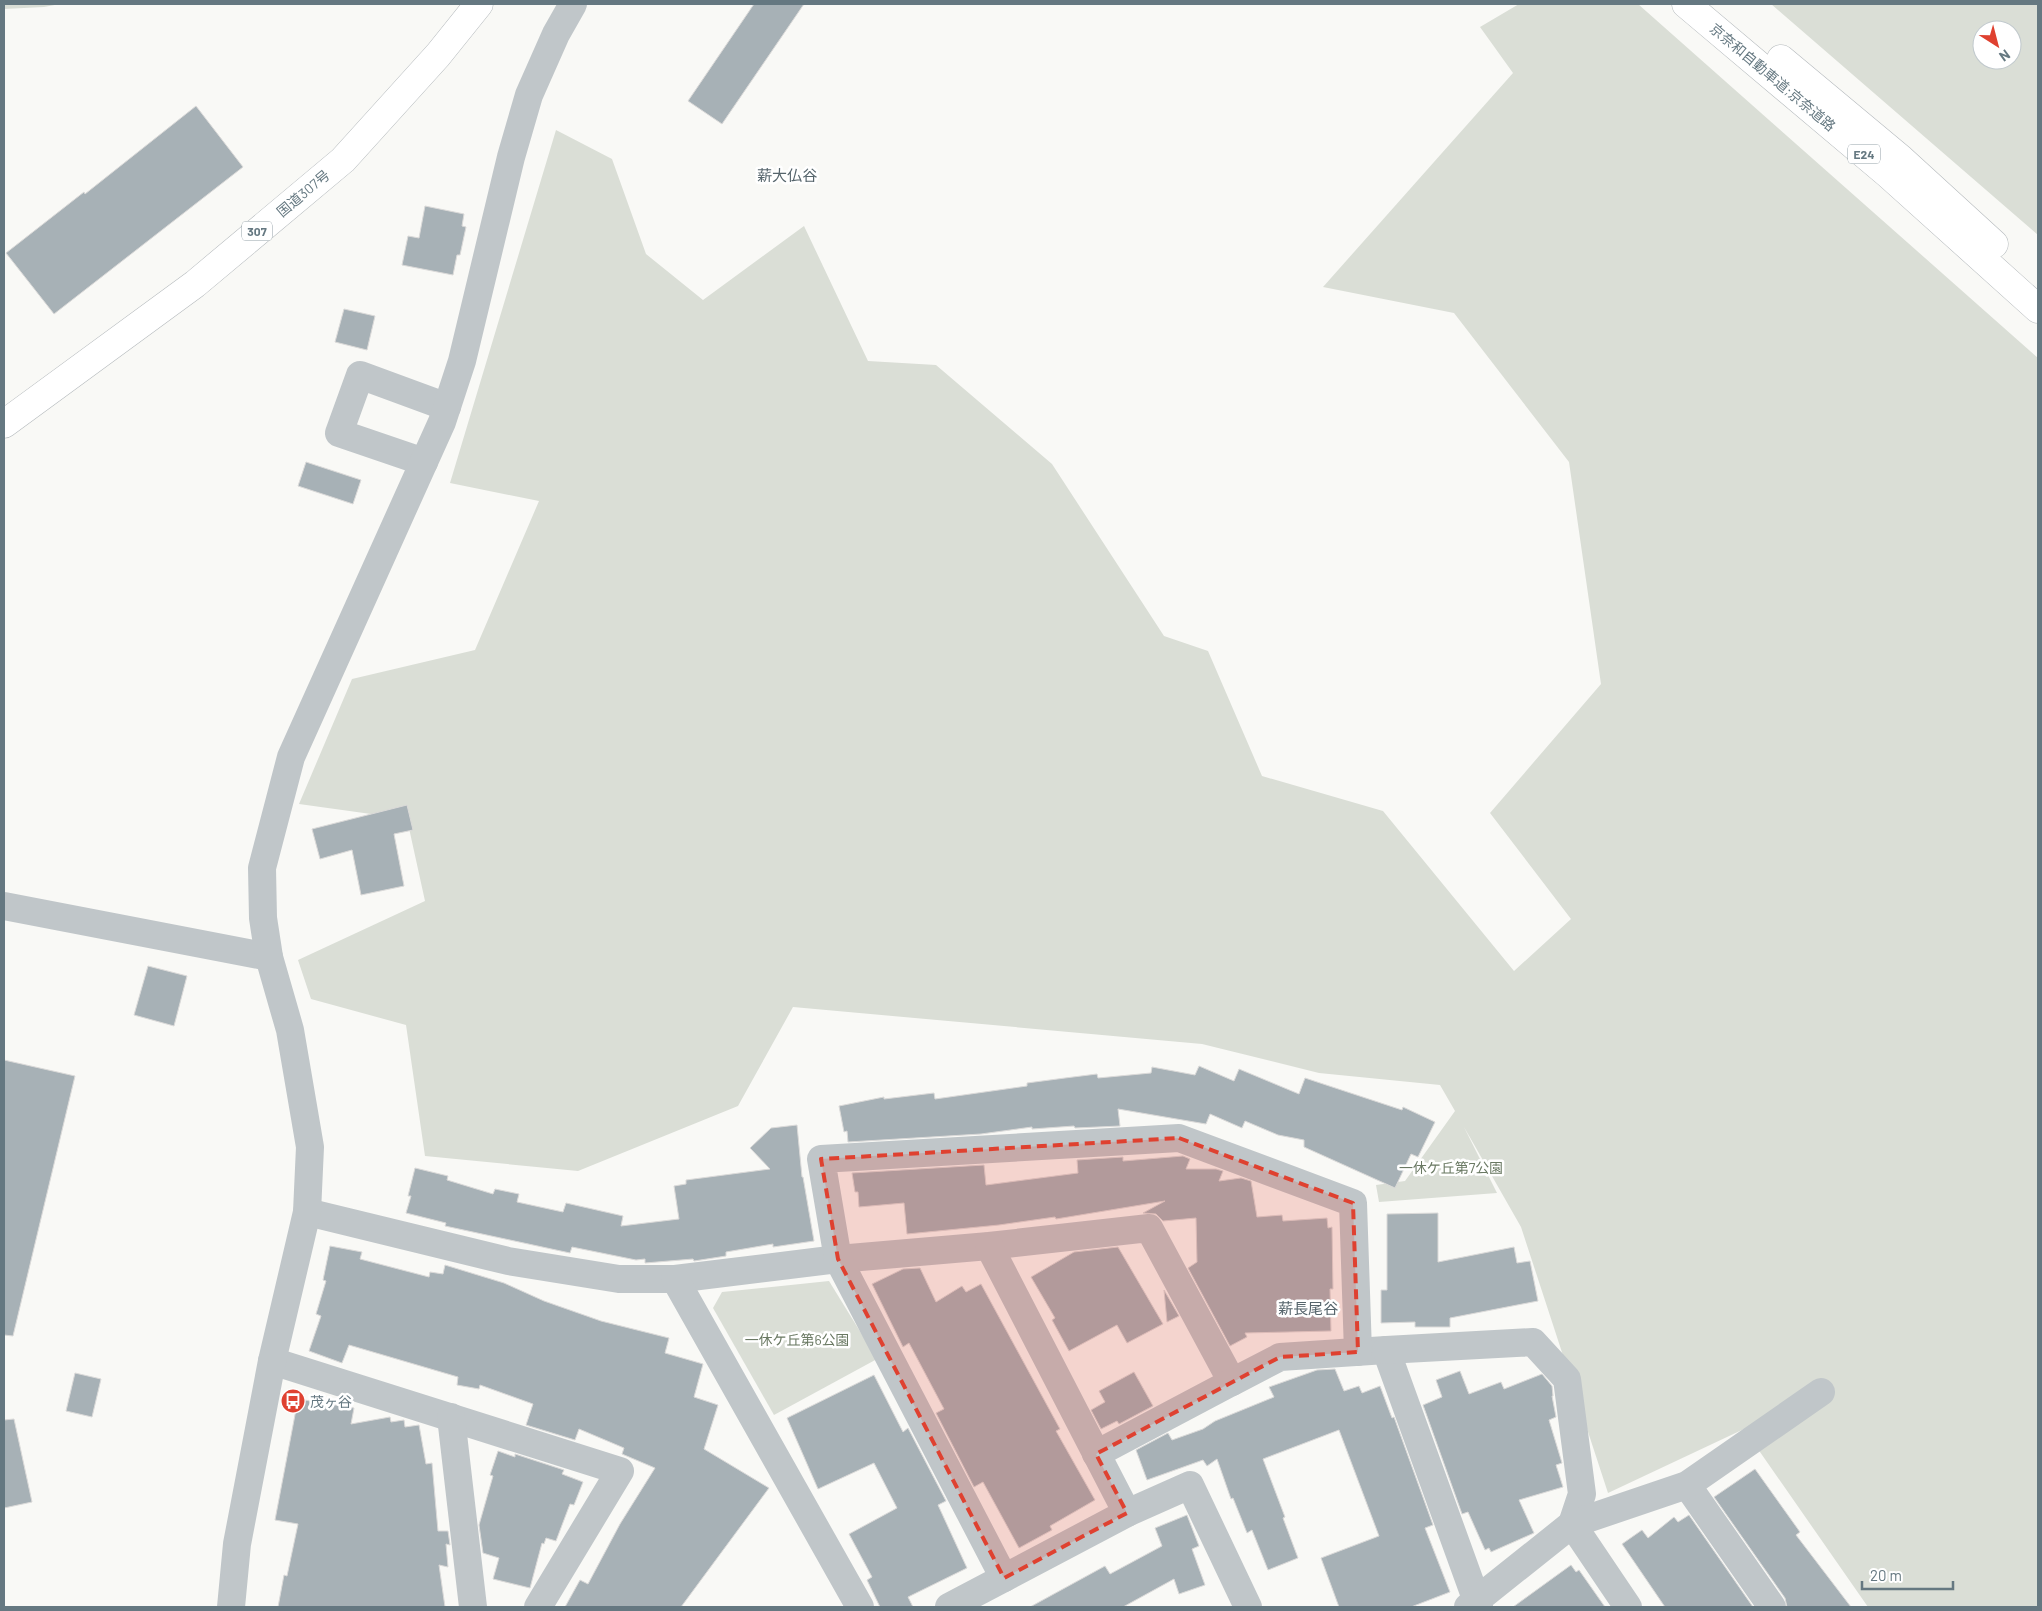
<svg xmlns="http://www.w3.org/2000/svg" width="2042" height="1611" viewBox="0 0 2042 1611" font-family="Barlow,'Noto Sans JP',sans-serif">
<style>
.green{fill:#daded6;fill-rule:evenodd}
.building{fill:#a7b1b6;stroke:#dbdad9}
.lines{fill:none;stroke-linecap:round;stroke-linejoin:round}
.highway-casing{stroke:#b4b9bc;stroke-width:29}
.minor{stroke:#c0c6c9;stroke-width:28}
.highway{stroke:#fff;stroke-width:28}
.marked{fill:#df4130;fill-opacity:0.2;stroke:#df4130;stroke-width:4;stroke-dasharray:10 6;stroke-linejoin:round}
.labels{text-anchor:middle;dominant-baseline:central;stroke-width:5;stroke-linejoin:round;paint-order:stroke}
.shield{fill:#fff;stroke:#93a0a7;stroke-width:1}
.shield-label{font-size:12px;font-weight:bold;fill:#657881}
.street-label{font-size:14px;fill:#657881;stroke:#fff}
.park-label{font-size:14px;fill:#6a7963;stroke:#fff}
.poi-label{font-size:14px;fill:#657881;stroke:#fff;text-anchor:start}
.neighbourhood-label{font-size:15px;fill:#56656c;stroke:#fff}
</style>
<rect width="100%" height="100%" fill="#f9f9f6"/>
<g class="green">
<polygon points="4,4 60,4 44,7 4,9"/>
<polygon points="1519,4 1638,4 2038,358 2038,1607 1868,1607 1744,1429 1608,1493 1521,1227 1464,1127 1497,1193 1379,1202 1376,1185 1405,1181 1455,1111 1440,1085 1319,1073 1202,1044 793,1007 738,1106 578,1171 425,1156 406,1025 311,999 298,960 425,901 407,819 299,804 352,679 475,650 539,501 450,483 556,130 612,159 646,254 703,300 804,226 868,361 936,365 1052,464 1164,636 1208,651 1262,776 1383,811 1514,971 1571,919 1490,813 1601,684 1569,462 1454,313 1323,287 1513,73 1480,27"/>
<path d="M 1771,4 L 2038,4 L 2038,235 ZM 1982,30 L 2012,30 L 2012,60 L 1982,60 Z"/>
<polygon points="829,1281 877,1359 774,1415 713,1308 722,1292"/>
</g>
<g class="building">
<polygon points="754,4 804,4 722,124 688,101"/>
<polygon points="196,106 243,167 54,314 6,253 84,192 85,194"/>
<polygon points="425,206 464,214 462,226 466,227 460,255 457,255 453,275 402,265 408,236 419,238"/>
<polygon points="344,309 375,316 367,350 335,342"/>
<polygon points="306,462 361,480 353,504 298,486"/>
<polygon points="407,805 413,830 394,834 404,886 361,895 352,850 320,859 312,829"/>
<polygon points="148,966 187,976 174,1026 134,1015"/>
<polygon points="4,1060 75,1076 13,1336 4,1335"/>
<polygon points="1199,1066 1234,1081 1239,1069 1299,1094 1305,1078 1402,1110 1403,1107 1435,1122 1418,1157 1411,1154 1395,1188 1304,1147 1304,1140 1278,1135 1245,1121 1242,1128 1210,1114 1206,1124 1118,1109 1120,1126 1075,1128 1074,1126 1032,1129 1032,1127 981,1134 848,1142 847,1131 844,1132 839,1106 884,1097 884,1099 934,1093 935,1099 1027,1086 1027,1083 1065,1078 1097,1074 1098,1078 1151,1073 1152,1067 1195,1075"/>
<polygon points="797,1125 802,1177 803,1177 814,1241 773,1247 773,1244 726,1252 726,1256 694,1261 693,1259 645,1263 645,1259 636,1260 572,1247 570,1253 445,1226 446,1223 406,1213 411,1196 408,1196 415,1168 448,1176 447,1180 493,1194 495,1189 519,1194 517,1202 563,1212 566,1203 623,1216 621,1226 679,1219 674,1186 686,1184 686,1180 770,1169 750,1148 771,1128"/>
<polygon points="1183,1156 1190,1159 1186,1169 1216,1169 1223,1171 1219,1181 1241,1178 1251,1181 1257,1217 1282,1215 1283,1221 1327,1218 1328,1228 1332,1227 1333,1289 1330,1289 1331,1331 1245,1333 1247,1337 1230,1346 1188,1268 1197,1262 1196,1218 1163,1221 1156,1214 1143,1213 1165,1201 1056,1219 1055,1217 999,1225 907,1234 904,1203 859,1207 858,1192 855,1192 852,1173 984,1165 986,1185 1078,1173 1077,1160 1123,1157 1123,1161"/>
<polygon points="1438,1213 1438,1262 1514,1247 1517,1263 1530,1261 1538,1301 1450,1318 1450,1327 1415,1327 1415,1322 1381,1323 1381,1290 1387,1290 1387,1214"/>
<polygon points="330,1246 362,1252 360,1259 429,1277 430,1272 443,1274 445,1265 504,1283 544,1301 601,1321 669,1338 665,1353 703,1364 694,1397 718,1405 704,1449 769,1488 681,1607 565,1607 580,1580 588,1584 620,1524 655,1468 622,1454 624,1448 579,1429 575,1440 526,1425 533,1404 480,1385 479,1389 457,1385 458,1377 349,1345 342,1363 309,1351 321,1316 316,1314 326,1281 323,1280"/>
<polygon points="1118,1247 1163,1324 1127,1343 1117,1325 1069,1351 1052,1320 1055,1318 1031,1277 1074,1252"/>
<polygon points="920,1268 936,1302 962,1286 966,1292 981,1284 1060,1429 1056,1431 1095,1500 1050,1526 1052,1530 1019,1548 983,1482 974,1487 936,1413 944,1409 909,1343 903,1347 872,1284 903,1269"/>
<polygon points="1164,1290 1179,1316 1167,1322"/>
<polygon points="1335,1369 1344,1391 1359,1386 1362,1393 1380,1386 1392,1418 1394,1417 1433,1525 1425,1528 1450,1592 1411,1607 1339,1607 1321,1558 1379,1536 1339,1430 1263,1459 1285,1517 1283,1518 1298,1558 1268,1570 1252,1530 1247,1533 1233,1498 1231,1499 1217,1459 1207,1466 1203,1460 1147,1480 1136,1450 1168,1433 1172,1440 1203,1429 1215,1421 1274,1397 1269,1387 1317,1370"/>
<polygon points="1460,1371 1469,1394 1501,1382 1504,1389 1542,1374 1552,1386 1553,1396 1552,1396 1556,1417 1549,1420 1562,1463 1556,1465 1563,1487 1519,1500 1534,1533 1491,1552 1489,1548 1485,1550 1468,1512 1462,1514 1423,1405 1442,1397 1436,1380"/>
<polygon points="1134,1372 1153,1406 1119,1424 1117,1421 1101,1429 1091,1410 1105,1402 1099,1391"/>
<polygon points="75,1373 101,1379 92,1417 66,1411"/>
<polygon points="874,1375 903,1432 908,1428 946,1501 938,1505 967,1568 908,1597 913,1607 880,1607 867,1580 872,1577 849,1534 897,1508 874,1463 818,1489 787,1418"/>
<polygon points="298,1399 354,1408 351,1424 390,1417 391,1422 404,1420 405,1427 419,1425 426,1464 432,1463 438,1531 448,1531 450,1545 446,1544 448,1567 439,1565 445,1607 278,1607 284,1575 287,1576 298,1524 275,1520"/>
<polygon points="14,1419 32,1502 4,1508 4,1420"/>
<polygon points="498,1451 515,1457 515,1454 564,1470 562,1474 583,1482 574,1505 570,1504 556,1541 546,1538 544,1544 542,1543 530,1588 493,1579 499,1558 483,1553 479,1525 493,1476 490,1475"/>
<polygon points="1755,1469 1800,1532 1796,1535 1851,1607 1787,1607 1785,1598 1714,1497"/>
<polygon points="1187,1515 1199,1546 1192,1549 1205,1585 1179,1594 1174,1579 1123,1607 1030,1607 1105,1566 1110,1574 1162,1546 1155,1528"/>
<polygon points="1689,1515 1753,1607 1665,1607 1622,1544 1642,1530 1648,1538 1674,1517 1678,1522"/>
<polygon points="1571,1565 1576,1572 1579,1570 1605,1607 1513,1607"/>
</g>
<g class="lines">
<defs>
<g id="highway">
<polyline points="1686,4 1889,175 2038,309"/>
<polyline points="1781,59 1901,159 1994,244"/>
<polyline points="4,424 195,284 343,160 438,55 479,4"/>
</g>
</defs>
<use href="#highway" class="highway-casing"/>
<g class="minor">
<polyline points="424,462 339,433 360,375 447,407"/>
<polyline points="4,906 269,957"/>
<polyline points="307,1212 508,1261 619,1279 675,1279 838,1259 989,1246 1149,1228 1232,1382 1280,1357 1386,1350 1479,1607"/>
<polyline points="675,1279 860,1607"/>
<polyline points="1386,1350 1533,1342 1567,1379 1582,1494 1572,1524 1628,1607"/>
<polyline points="272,1361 620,1471 538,1607"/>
<polyline points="451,1417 473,1607"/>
<polyline points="1096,1454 1232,1382"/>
<polyline points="1687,1485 1772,1607"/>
<polyline points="1127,1513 1190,1485 1248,1607"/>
<polyline points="1004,1578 838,1259 821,1159 1179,1138 1353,1203 1358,1352"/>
<polyline points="231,1607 237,1544 272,1361 307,1212 310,1147 290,1030 269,957 263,918 262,868 291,757 442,422 462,361 511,157 529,95 556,34 573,4"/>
<polyline points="949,1607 1127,1513 989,1246"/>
<polyline points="1468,1607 1572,1524 1687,1485 1821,1392"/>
</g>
<use href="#highway" class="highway"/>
</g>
<path class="marked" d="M 1179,1138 L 1353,1203 L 1358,1352 L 1280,1357 L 1096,1454 L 1127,1513 L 1004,1578 L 838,1259 L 821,1159 Z"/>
<defs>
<symbol id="bus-disc" viewBox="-11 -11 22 22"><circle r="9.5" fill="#df4130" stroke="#fff"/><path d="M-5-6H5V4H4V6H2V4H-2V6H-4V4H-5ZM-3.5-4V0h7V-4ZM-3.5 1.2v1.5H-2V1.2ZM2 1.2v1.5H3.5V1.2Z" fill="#fff"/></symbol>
</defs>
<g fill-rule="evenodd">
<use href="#bus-disc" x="279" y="1387" width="28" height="28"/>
</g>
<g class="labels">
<g class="shield">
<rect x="1848" y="144.5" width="32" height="19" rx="4"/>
<rect x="242" y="221.5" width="30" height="19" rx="4"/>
</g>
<g class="shield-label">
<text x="1864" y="154">E24</text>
<text x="257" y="231">307</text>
</g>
<g class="street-label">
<text transform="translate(1773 77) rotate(40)">京奈和自動車道;京奈道路</text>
<text transform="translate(303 193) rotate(-40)">国道307号</text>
</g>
<g class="park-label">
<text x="1451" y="1167">一休ケ丘第7公園</text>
<text x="797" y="1339">一休ケ丘第6公園</text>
</g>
<g class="poi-label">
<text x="310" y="1401">茂ヶ谷</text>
</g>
<g class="neighbourhood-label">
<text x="787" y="175">薪大仏谷</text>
<text x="1308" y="1308">薪長尾谷</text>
</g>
</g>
<rect width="2042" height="1611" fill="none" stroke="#657881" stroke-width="10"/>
<g transform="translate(1997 45) rotate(144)"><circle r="24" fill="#ffffff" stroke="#c1c9cd"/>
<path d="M0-4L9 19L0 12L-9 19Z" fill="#df4130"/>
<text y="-8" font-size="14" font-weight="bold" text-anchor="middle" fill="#657881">N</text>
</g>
<path d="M1862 1581v8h91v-8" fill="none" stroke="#657881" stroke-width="2.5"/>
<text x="1870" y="1581" font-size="15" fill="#657881" stroke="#ffffff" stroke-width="4" paint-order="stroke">20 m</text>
</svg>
